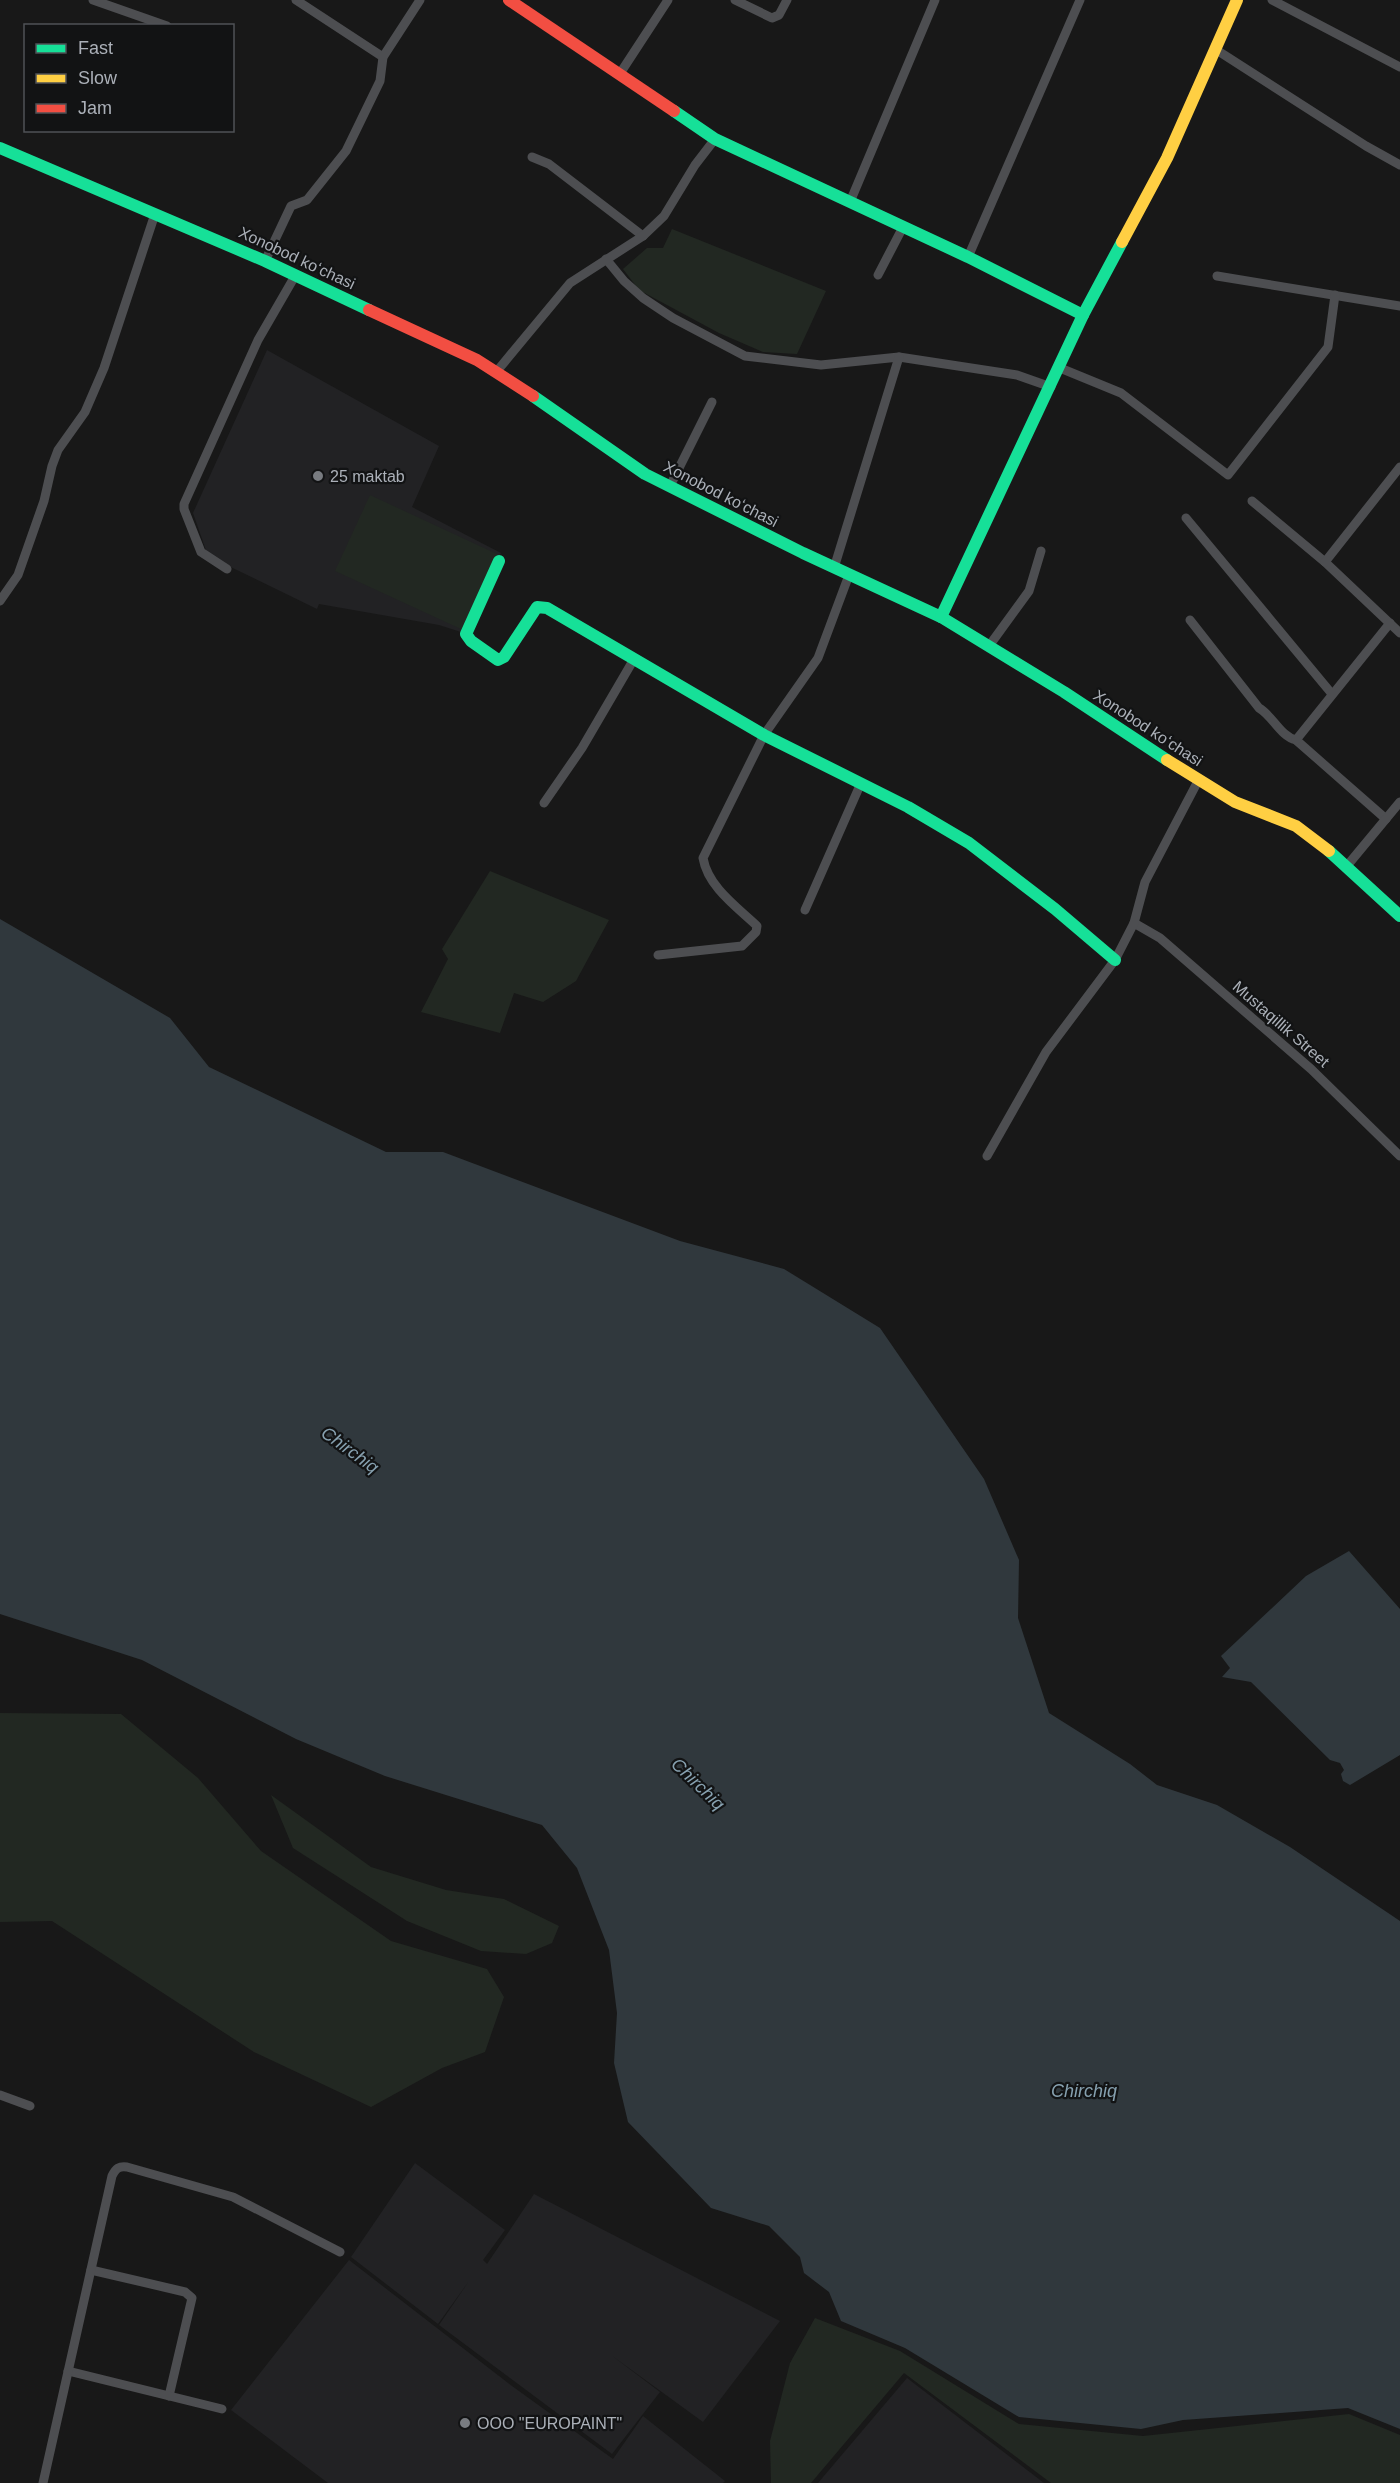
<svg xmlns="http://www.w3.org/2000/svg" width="1400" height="2483" viewBox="0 0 1400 2483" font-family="Arial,sans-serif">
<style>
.built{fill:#222224}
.green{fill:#222822}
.water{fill:#30383d}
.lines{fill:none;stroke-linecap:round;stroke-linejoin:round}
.street{stroke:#4d4e51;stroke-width:9}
.fast{stroke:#16e098;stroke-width:12}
.slow{stroke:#ffcf43;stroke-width:12}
.jam{stroke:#f24e42;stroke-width:12}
.poi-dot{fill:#787b80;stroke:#121314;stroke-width:2}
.labels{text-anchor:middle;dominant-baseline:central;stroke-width:4.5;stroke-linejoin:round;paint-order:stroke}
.street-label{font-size:16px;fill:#abb0b8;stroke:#121314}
.poi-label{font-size:16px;fill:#abb0b8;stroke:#121314;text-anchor:start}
.water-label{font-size:18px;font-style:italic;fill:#86a0af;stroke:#121314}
</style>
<rect width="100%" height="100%" fill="#181818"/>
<g class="built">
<polygon points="267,350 439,446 412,507 501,553 464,633 439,625 319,604 317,609 208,556 193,513"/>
<polygon points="415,2163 505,2230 483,2260 487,2264 534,2194 780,2321 703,2422 611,2355 660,2392 612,2454 439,2325 469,2281 438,2324 351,2257"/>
<polygon points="349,2260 512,2386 613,2459 643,2416 725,2481 723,2483 328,2483 231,2410"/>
<polygon points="907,2378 1044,2483 818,2483"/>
</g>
<g class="green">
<polygon points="672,229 826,291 797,354 763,352 719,333 639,290 623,269 647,248 663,248"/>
<polygon points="370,495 497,554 463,630 335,571"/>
<polygon points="490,871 609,920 576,981 543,1002 514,993 500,1033 421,1012 448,959 442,949"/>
<polygon points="0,1713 121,1714 198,1778 261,1851 391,1941 487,1969 504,1997 485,2052 442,2068 371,2107 254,2052 52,1921 0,1922"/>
<polygon points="271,1795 371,1867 446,1890 504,1899 559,1926 552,1943 526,1954 481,1951 407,1921 293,1848"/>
<polygon points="815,2318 900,2351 1019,2424 1143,2436 1349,2414 1400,2435 1400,2483 1051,2483 904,2373 811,2483 771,2483 770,2441 790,2363"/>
</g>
<g class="water">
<polygon points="0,919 170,1018 209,1067 386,1152 443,1152 680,1241 784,1269 880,1328 984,1479 1019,1560 1018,1618 1049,1713 1130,1764 1157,1785 1217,1805 1290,1847 1400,1921 1400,2429 1348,2408 1183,2420 1141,2429 1019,2417 905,2348 841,2321 829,2292 804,2273 800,2257 769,2226 711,2208 628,2122 614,2063 617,2013 609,1950 577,1868 542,1825 385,1776 296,1739 142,1660 0,1614"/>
<polygon points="1349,1551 1400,1609 1400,1755 1350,1785 1343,1781 1341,1774 1344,1770 1340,1763 1330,1760 1251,1682 1222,1677 1230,1668 1221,1656 1306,1576"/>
</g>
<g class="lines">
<g class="street">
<polyline points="93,0 167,26"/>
<polyline points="296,0 383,57"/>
<polyline points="735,0 772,18 779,15 787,0"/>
<polyline points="1272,0 1400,67"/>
<polyline points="1215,49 1366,146 1400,165"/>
<polyline points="619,75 668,0"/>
<polyline points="532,157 549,164 643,236"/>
<polyline points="850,202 935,0"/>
<polyline points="968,257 1080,0"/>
<polyline points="606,259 624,281 643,298 673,318 745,356 821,365 899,357 1017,375 1051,387"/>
<polyline points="265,261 291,206 307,200 346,151 380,81 383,57 420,0"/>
<polyline points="878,275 903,227"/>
<polyline points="1217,276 1400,306"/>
<polyline points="1060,368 1121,393 1228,475 1328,347 1335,295"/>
<polyline points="497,371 570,283 643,236 664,216 695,165 715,139"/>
<polyline points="670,486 712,402"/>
<polyline points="1252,501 1325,562 1400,633"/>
<polyline points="1186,518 1332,694"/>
<polyline points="1325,562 1400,467"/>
<polyline points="834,568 899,357"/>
<polyline points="227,569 201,552 184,509 184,504 258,340 295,276"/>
<polyline points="0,601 18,575 44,501 52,466 58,450 85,412 104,368 155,214"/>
<path d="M 1190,620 L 1259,708 C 1273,716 1280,736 1296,740 L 1386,819"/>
<polyline points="989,646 1029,591 1041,551"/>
<polyline points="1296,740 1390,623"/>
<polyline points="544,803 582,748 634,659"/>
<polyline points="1346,867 1400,802"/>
<polyline points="805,910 861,783"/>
<polyline points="1134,923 1160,938 1311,1069 1400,1156"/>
<path d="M 658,955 L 742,946 L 756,932 L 757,926 C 737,907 708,887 703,858 L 764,735 L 818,658 L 849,575"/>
<polyline points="987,1156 1046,1052 1115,960 1134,923 1145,882 1198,781"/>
<polyline points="0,2095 30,2106"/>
<polyline points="91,2270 185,2292 192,2298 169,2396"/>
<polyline points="68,2371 222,2409"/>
<path d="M 43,2483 L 112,2176 C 116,2168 119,2166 127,2167 L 233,2197 L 340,2252"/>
</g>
<g class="fast">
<polyline points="674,111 715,139 968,257 1083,315"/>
<polyline points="0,148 265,261 369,310"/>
<polyline points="533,396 645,474 803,553 941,617 1064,692 1167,760"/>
<polyline points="499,561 466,634 471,641 498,660 504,657 537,607 547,608 764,735 908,807 969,843 1055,909 1115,960"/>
<polyline points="941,617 1083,315 1122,242"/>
<polyline points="1329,851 1400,916"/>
</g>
<g class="slow">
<polyline points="1122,242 1167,158 1237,0"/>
<polyline points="1167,760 1235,802 1296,826 1329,851"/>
</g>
<g class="jam">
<polyline points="509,0 674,111"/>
<polyline points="369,310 477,360 533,396"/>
</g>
</g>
<g class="poi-dot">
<circle cx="318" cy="476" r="6"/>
<circle cx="465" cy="2423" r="6"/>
</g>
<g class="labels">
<g class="street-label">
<text transform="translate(297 258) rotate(25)">Xonobod koʻchasi</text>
<text transform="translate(721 494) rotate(27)">Xonobod koʻchasi</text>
<text transform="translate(1148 728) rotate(33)">Xonobod koʻchasi</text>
<text transform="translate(1281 1024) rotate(41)">Mustaqillik Street</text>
</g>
<g class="poi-label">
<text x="330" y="476">25 maktab</text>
<text x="477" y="2423">OOO "EUROPAINT"</text>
</g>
<g class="water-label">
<text transform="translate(350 1450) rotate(36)">Chirchiq</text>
<text transform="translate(698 1784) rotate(44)">Chirchiq</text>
<text x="1084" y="2091">Chirchiq</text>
</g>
</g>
<rect x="24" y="24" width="210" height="108" fill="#121314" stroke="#4f5256" stroke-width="1.5"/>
<rect x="36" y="44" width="30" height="9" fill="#16e098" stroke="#4f5256" stroke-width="1.5"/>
<text x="78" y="54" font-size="18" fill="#abb0b8">Fast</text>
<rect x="36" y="74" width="30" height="9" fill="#ffcf43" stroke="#4f5256" stroke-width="1.5"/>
<text x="78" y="84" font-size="18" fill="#abb0b8">Slow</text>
<rect x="36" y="104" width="30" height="9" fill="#f24e42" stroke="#4f5256" stroke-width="1.5"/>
<text x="78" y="114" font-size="18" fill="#abb0b8">Jam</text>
</svg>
